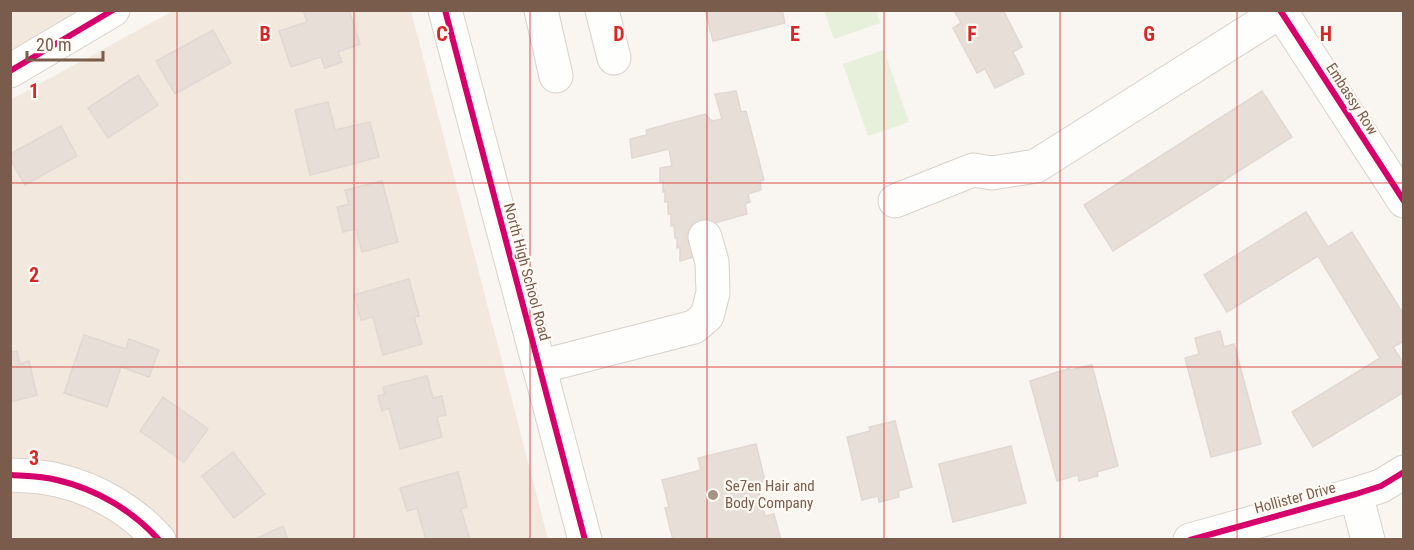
<svg xmlns="http://www.w3.org/2000/svg" width="1414" height="550" viewBox="0 0 1414 550" font-family="'Roboto Condensed',sans-serif">
<style>
.residential{fill:#f2e8de}
.green{fill:#e7f0db}
.building{fill:#e6ded7;stroke:#e2d8d2;stroke-width:1.5}
.lines{fill:none;stroke-linecap:round;stroke-linejoin:round}
.minor-casing{stroke:#d7d1cb;stroke-width:35}
.minor{stroke:#fefefd;stroke-width:33}
.cycleway-casing{stroke:#fffaf3;stroke-width:10}
.cycleway{stroke:#d6006c;stroke-width:6}
.grid{fill:none;stroke:#d62828;stroke-width:1.5;stroke-opacity:0.55}
.poi-dot{fill:#a69286;stroke:#fffaf3;stroke-width:2}
.labels{text-anchor:middle;dominant-baseline:central;stroke-width:4.5;stroke-linejoin:round;paint-order:stroke}
.street-label{font-size:15px;fill:#7a5c4d;stroke:#fffaf3}
.poi-label{font-size:15px;fill:#7a5c4d;stroke:#fffaf3;text-anchor:start}
.grid-label{font-size:20px;text-anchor:middle;font-weight:bold;fill:#d62828;stroke:#fffaf3;stroke-width:4.5;stroke-linejoin:round;paint-order:stroke}
</style>
<rect width="100%" height="100%" fill="#f9f5f0"/>
<g class="residential">
<polygon points="11,11 80,11 11,55"/>
<polygon points="173,11 411,11 548,539 11,539 10,100"/>
</g>
<g class="green">
<polygon points="824,11 876,11 880,23 834,39"/>
<polygon points="884,50 909,122 868,136 843,64"/>
</g>
<g class="building">
<polygon points="303,10 349,10 360,44 338,52 342,62 325,68 321,57 291,67 279,31 307,22"/>
<polygon points="705,10 782,10 785,23 713,41"/>
<polygon points="954,10 1003,10 1022,47 1013,52 1024,74 995,88 985,69 977,73 953,28 961,23"/>
<polygon points="213,30 231,63 175,94 156,61"/>
<polygon points="138,75 158,105 108,138 88,108"/>
<polygon points="736,91 741,112 746,111 764,180 760,181 761,190 748,194 750,202 745,204 747,214 696,228 697,256 680,261 680,247 677,248 677,237 675,238 674,225 671,226 671,214 668,214 668,202 665,202 665,191 663,192 663,181 660,182 660,168 672,166 669,149 632,158 630,139 647,135 646,130 705,114 712,121 722,119 715,94"/>
<polygon points="1262,91 1292,137 1113,251 1084,205"/>
<polygon points="328,102 335,130 370,122 379,157 310,175 295,110"/>
<polygon points="61,126 77,156 25,185 10,159 10,154"/>
<polygon points="382,181 398,242 362,252 356,229 343,232 337,207 349,204 345,190"/>
<polygon points="1306,212 1328,247 1352,232 1404,315 1404,341 1393,347 1404,364 1404,392 1313,447 1292,412 1380,358 1318,256 1227,312 1204,275"/>
<polygon points="409,279 419,316 414,317 422,344 383,355 373,317 361,320 354,295"/>
<polygon points="1220,331 1224,347 1234,344 1261,444 1211,457 1185,358 1199,354 1195,338"/>
<polygon points="84,335 126,349 129,339 159,350 149,377 121,367 107,407 64,393"/>
<polygon points="17,351 20,364 29,361 37,395 10,402 10,352"/>
<polygon points="1092,365 1118,466 1097,472 1098,476 1079,481 1078,475 1057,481 1030,381 1070,368 1070,370"/>
<polygon points="427,376 433,398 442,396 446,415 437,417 442,437 400,449 389,408 382,411 378,396 385,394 383,387"/>
<polygon points="163,397 208,429 184,462 140,431"/>
<polygon points="895,421 912,487 898,491 899,497 879,502 878,496 862,500 847,437 870,431 869,427"/>
<polygon points="756,444 765,481 757,484 765,516 774,514 781,540 673,540 665,508 669,507 662,480 701,470 698,458"/>
<polygon points="1011,446 1026,503 953,522 939,464"/>
<polygon points="233,452 265,494 234,518 202,476"/>
<polygon points="458,472 467,507 461,509 470,540 426,540 417,508 407,511 400,488"/>
<polygon points="283,526 288,540 253,540"/>
</g>
<g class="lines">
<defs>
<g id="minor">
<polyline points="445,10 585,540"/>
<polyline points="541,10 556,76"/>
<polyline points="602,10 614,58"/>
<polyline points="1280,10 1404,201"/>
<polyline points="10,71 113,10"/>
<polyline points="895,201 973,170 992,173 1036,166 1281,11"/>
<polyline points="539,367 694,327 707,316 713,293 712,262 705,237"/>
<path d="M 10,475 C 25,476 42,476 57,480 C 96,489 132,510 159,540"/>
<polyline points="1356,494 1368,540"/>
<polyline points="1190,540 1356,494 1381,486 1404,472"/>
</g>
</defs>
<use href="#minor" class="minor-casing"/>
<use href="#minor" class="minor"/>
<defs>
<g id="cycleway">
<polyline points="445,10 585,540"/>
<polyline points="1280,10 1404,201"/>
<polyline points="10,71 113,10"/>
<path d="M 10,475 C 25,476 42,476 57,480 C 96,489 132,510 159,540"/>
<polyline points="1190,540 1356,494 1381,486 1404,472"/>
</g>
</defs>
<use href="#cycleway" class="cycleway-casing"/>
<use href="#cycleway" class="cycleway"/>
</g>
<path class="grid" d="M 177,10 L 177,540M 354,10 L 354,540M 530,10 L 530,540M 707,10 L 707,540M 884,10 L 884,540M 1060,10 L 1060,540M 1237,10 L 1237,540M 10,183 L 1404,183M 10,367 L 1404,367"/>
<circle class="poi-dot" cx="713" cy="495" r="6"/>
<g class="labels">
<g class="street-label">
<text transform="translate(1352 99) rotate(57)">Embassy Row</text>
<text transform="translate(527 272) rotate(75)">North High School Road</text>
<text transform="translate(1295 498) rotate(-15)">Hollister Drive</text>
</g>
<g class="poi-label">
<text x="725" y="486">Se7en Hair and<tspan x="725" dy="17">Body Company</tspan></text>
</g>
</g>
<g class="grid-label">
<text x="265" y="41">B</text>
<text x="442" y="41">C</text>
<text x="619" y="41">D</text>
<text x="795" y="41">E</text>
<text x="972" y="41">F</text>
<text x="1149" y="41">G</text>
<text x="1326" y="41">H</text>
<text x="34" y="98">1</text>
<text x="34" y="282">2</text>
<text x="34" y="465">3</text>
</g>
<rect width="1414" height="550" fill="none" stroke="#7a5c4d" stroke-width="24"/>
<path d="M27 51v9h76v-9" fill="none" stroke="#7a5c4d" stroke-width="3"/>
<text x="36" y="51" font-size="18" fill="#7a5c4d" stroke="#fffaf3" stroke-width="4.5" paint-order="stroke">20 m</text>
</svg>
